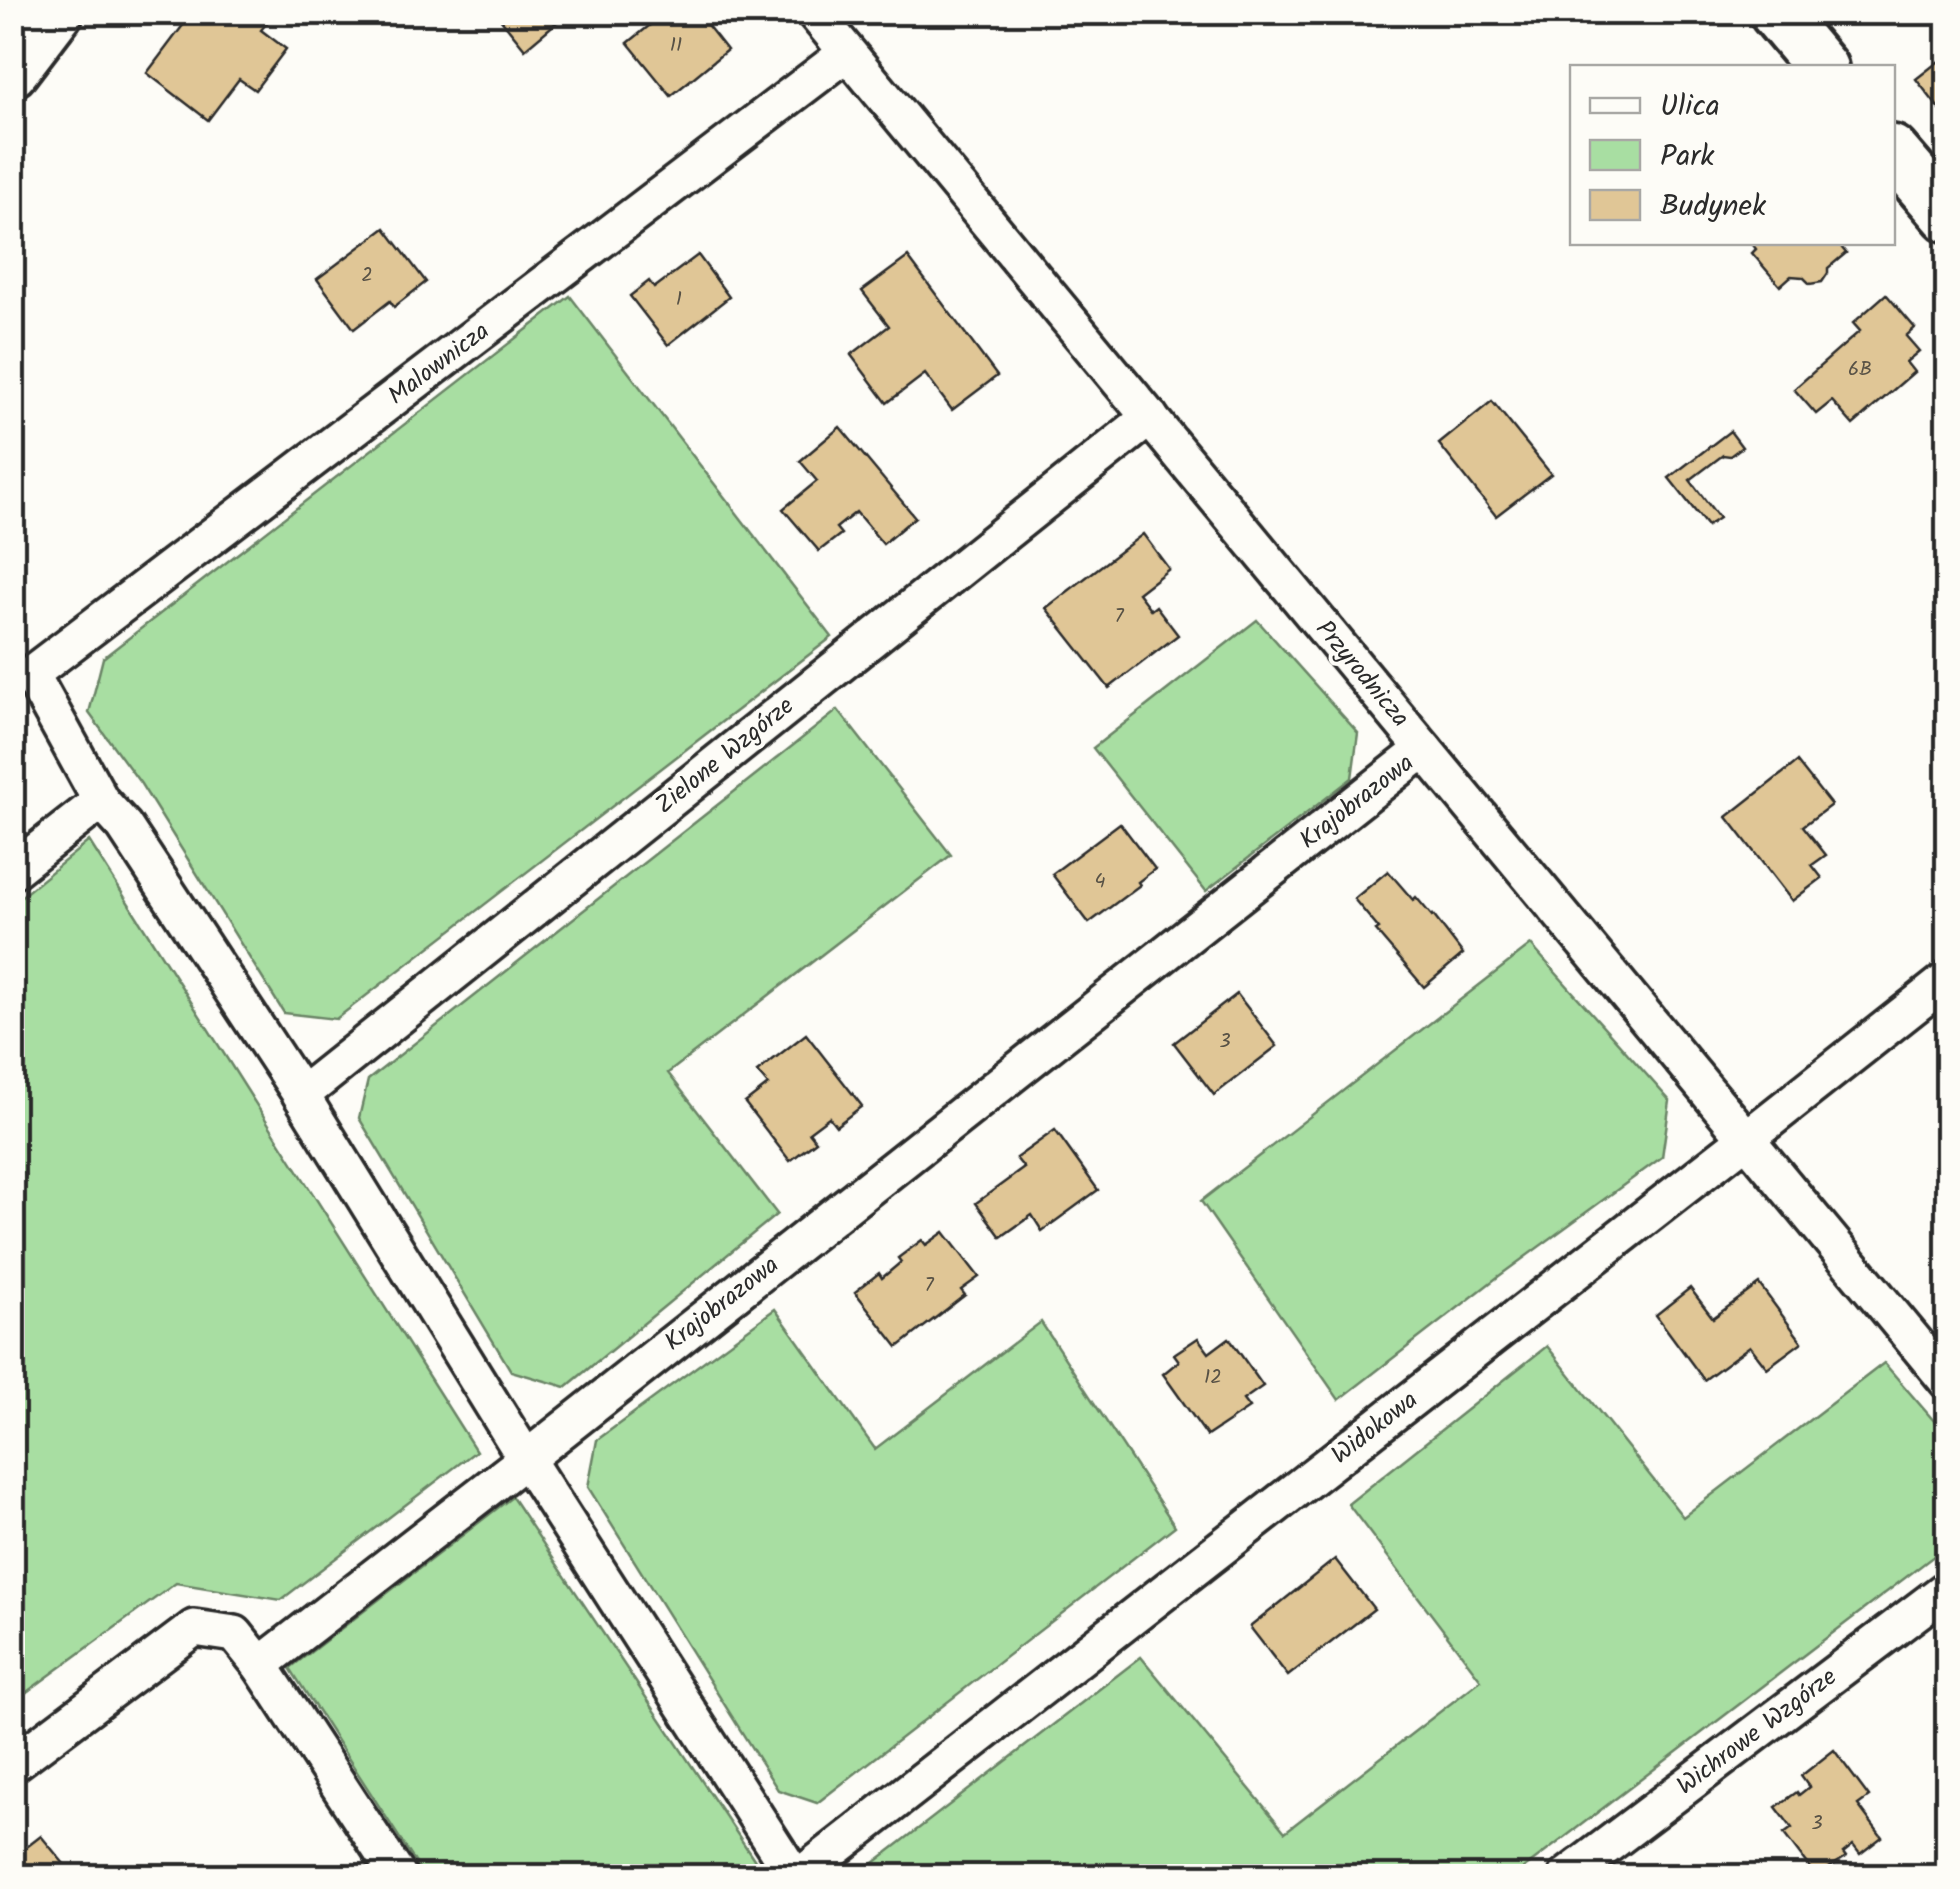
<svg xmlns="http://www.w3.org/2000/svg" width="1960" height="1889" viewBox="0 0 1960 1889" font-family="Kalam,sans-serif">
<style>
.green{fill:#a8dea2;stroke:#6a8466;stroke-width:2.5}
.building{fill:#e0c696;stroke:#2b2b2b;stroke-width:2.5}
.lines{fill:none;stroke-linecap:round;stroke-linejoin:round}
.street-casing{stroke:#2b2b2b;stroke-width:42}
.secondary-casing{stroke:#2b2b2b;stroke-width:58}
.street{stroke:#fdfcf7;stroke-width:35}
.secondary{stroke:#fdfcf7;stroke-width:50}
.labels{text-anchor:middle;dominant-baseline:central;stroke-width:8;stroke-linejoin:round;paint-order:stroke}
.number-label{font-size:20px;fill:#585246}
.street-label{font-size:25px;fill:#2b2b2b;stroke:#fdfcf7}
</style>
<rect width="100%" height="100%" fill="#fdfcf7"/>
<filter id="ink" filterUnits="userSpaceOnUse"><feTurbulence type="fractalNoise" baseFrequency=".01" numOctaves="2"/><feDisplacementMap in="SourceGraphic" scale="20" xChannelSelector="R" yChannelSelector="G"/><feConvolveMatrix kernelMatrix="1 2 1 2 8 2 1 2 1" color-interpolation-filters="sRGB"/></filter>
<g filter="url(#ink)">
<g class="green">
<polygon points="570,296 832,637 336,1019 284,1013 141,784 89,713 103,658"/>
<polygon points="1257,620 1358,733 1352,778 1206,891 1093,748"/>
<polygon points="838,710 951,855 668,1073 777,1214 566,1387 511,1371 359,1118 368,1080"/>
<polygon points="89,841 476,1451 281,1600 176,1583 13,1702 13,903"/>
<polygon points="1531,945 1670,1101 1662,1157 1499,1276 1339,1400 1201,1201"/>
<polygon points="775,1309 875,1449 1041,1322 1175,1526 817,1803 778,1790 588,1487 597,1440"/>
<polygon points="1547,1346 1683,1517 1884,1363 1947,1436 1947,1546 1514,1876 857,1876 1141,1657 1285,1832 1481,1680 1348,1504"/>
<polygon points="512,1497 764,1874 761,1876 424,1876 290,1668"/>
</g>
<g class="building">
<polygon points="193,12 266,12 272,17 261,30 286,49 255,90 239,79 208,120 147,73"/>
<polygon points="495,12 569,12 525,49"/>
<polygon points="666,12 697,12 727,50 671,96 628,43"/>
<polygon points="1948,54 1948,120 1916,79"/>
<polygon points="385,228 426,282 394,307 390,301 354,329 317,279"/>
<polygon points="1751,242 1837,242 1846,253 1828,268 1828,273 1822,282 1810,284 1803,277 1791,276 1780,286 1752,253 1756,249"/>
<polygon points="698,255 729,297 668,345 630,296 649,281 654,288"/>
<polygon points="908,257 997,376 952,410 925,374 887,403 851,355 889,326 862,291"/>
<polygon points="1886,294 1915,328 1906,336 1919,351 1906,362 1914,372 1853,425 1832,401 1816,414 1794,389 1860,331 1853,323"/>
<polygon points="1492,401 1551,474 1496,516 1439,444"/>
<polygon points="840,427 915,517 883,544 856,512 836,528 841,534 819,551 783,509 817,481 800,461"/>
<polygon points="1730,431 1742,447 1730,456 1723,455 1690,480 1719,518 1707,526 1669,478"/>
<polygon points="1143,534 1169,569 1138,593 1151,610 1156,606 1178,635 1109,688 1046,608"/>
<polygon points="1797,762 1831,805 1803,826 1826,855 1812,865 1822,878 1792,901 1727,817"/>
<polygon points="1120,823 1155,869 1138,882 1140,885 1089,923 1052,874"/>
<polygon points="1388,871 1413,900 1416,897 1432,916 1433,915 1463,954 1424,987 1376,931 1379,929 1354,899"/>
<polygon points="1237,994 1277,1046 1214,1095 1174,1043"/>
<polygon points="806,1034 862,1106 836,1126 829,1117 809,1132 816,1141 790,1161 745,1103 768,1085 757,1072"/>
<polygon points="1055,1130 1098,1190 1042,1231 1032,1215 1001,1237 976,1203 1024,1168 1016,1158"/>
<polygon points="944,1232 979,1277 961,1290 965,1295 898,1347 855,1292 879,1273 882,1278 901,1262 898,1258 922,1240 926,1245"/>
<polygon points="1759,1284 1802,1342 1767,1368 1750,1346 1704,1380 1656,1315 1690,1288 1713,1318"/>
<polygon points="1198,1338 1209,1353 1229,1338 1263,1386 1243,1400 1249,1408 1207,1436 1163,1374 1179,1361 1174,1354"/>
<polygon points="1335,1559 1374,1609 1288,1676 1250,1627"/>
<polygon points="1834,1750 1869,1797 1858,1805 1882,1837 1860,1854 1853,1845 1843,1853 1846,1857 1816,1876 1784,1834 1792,1828 1776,1807 1797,1792 1799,1795 1809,1787 1801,1776"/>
<polygon points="41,1836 74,1876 32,1876 15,1856"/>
</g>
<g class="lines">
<defs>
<g id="street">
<polyline points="814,12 1948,1382"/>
<polyline points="12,871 101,801"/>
<polyline points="301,1095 1150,417"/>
<polyline points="260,1665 398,1876"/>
<polyline points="12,1765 194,1628 235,1634 260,1665 526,1459 1424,749"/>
<polyline points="794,1876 526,1459 301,1095 124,826 101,801 31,674 847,53"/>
<polyline points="800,1876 1747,1138 1948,979"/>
<polyline points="1567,1876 1948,1588"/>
</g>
<g id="secondary">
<polyline points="1775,12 1822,68"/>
<polyline points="12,71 57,12"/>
<polyline points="1892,151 1948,216"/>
</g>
</defs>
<use href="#street" class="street-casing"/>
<use href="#secondary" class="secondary-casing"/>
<use href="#street" class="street"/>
<use href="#secondary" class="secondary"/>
</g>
</g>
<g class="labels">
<g class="number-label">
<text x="676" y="46">11</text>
<text x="367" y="276">2</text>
<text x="679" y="300">1</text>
<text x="1860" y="370">6B</text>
<text x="1119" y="617">7</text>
<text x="1100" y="882">4</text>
<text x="1225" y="1042">3</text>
<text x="929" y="1286">7</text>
<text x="1213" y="1378">12</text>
<text x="1817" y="1824">3</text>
</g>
<g class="street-label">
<text transform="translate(439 364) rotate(-37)">Malownicza</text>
<text transform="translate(1362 674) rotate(50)">Przyrodnicza</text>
<text transform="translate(725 756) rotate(-39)">Zielone Wzgórze</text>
<text transform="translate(1357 802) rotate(-38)">Krajobrazowa</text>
<text transform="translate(722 1304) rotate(-38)">Krajobrazowa</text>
<text transform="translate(1375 1428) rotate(-38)">Widokowa</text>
<text transform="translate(1757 1732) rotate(-37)">Wichrowe Wzgórze</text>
</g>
</g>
<rect width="1960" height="1889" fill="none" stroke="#fdfcf7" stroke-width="50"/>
<rect x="25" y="25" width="1910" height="1839" fill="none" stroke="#2b2b2b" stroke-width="4" filter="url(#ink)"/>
<rect x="1570" y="65" width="325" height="180" fill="#fdfcf7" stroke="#a9a8a5" stroke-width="2.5"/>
<rect x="1590" y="98" width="50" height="15" fill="#fdfcf7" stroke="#a9a8a5" stroke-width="2.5"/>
<text x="1660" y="115" font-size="30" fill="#2b2b2b">Ulica</text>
<rect x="1590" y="140" width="50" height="30" fill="#a8dea2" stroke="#a9a8a5" stroke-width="2.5"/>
<text x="1660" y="165" font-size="30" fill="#2b2b2b">Park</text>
<rect x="1590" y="190" width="50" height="30" fill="#e0c696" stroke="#a9a8a5" stroke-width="2.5"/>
<text x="1660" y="215" font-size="30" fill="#2b2b2b">Budynek</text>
</svg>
